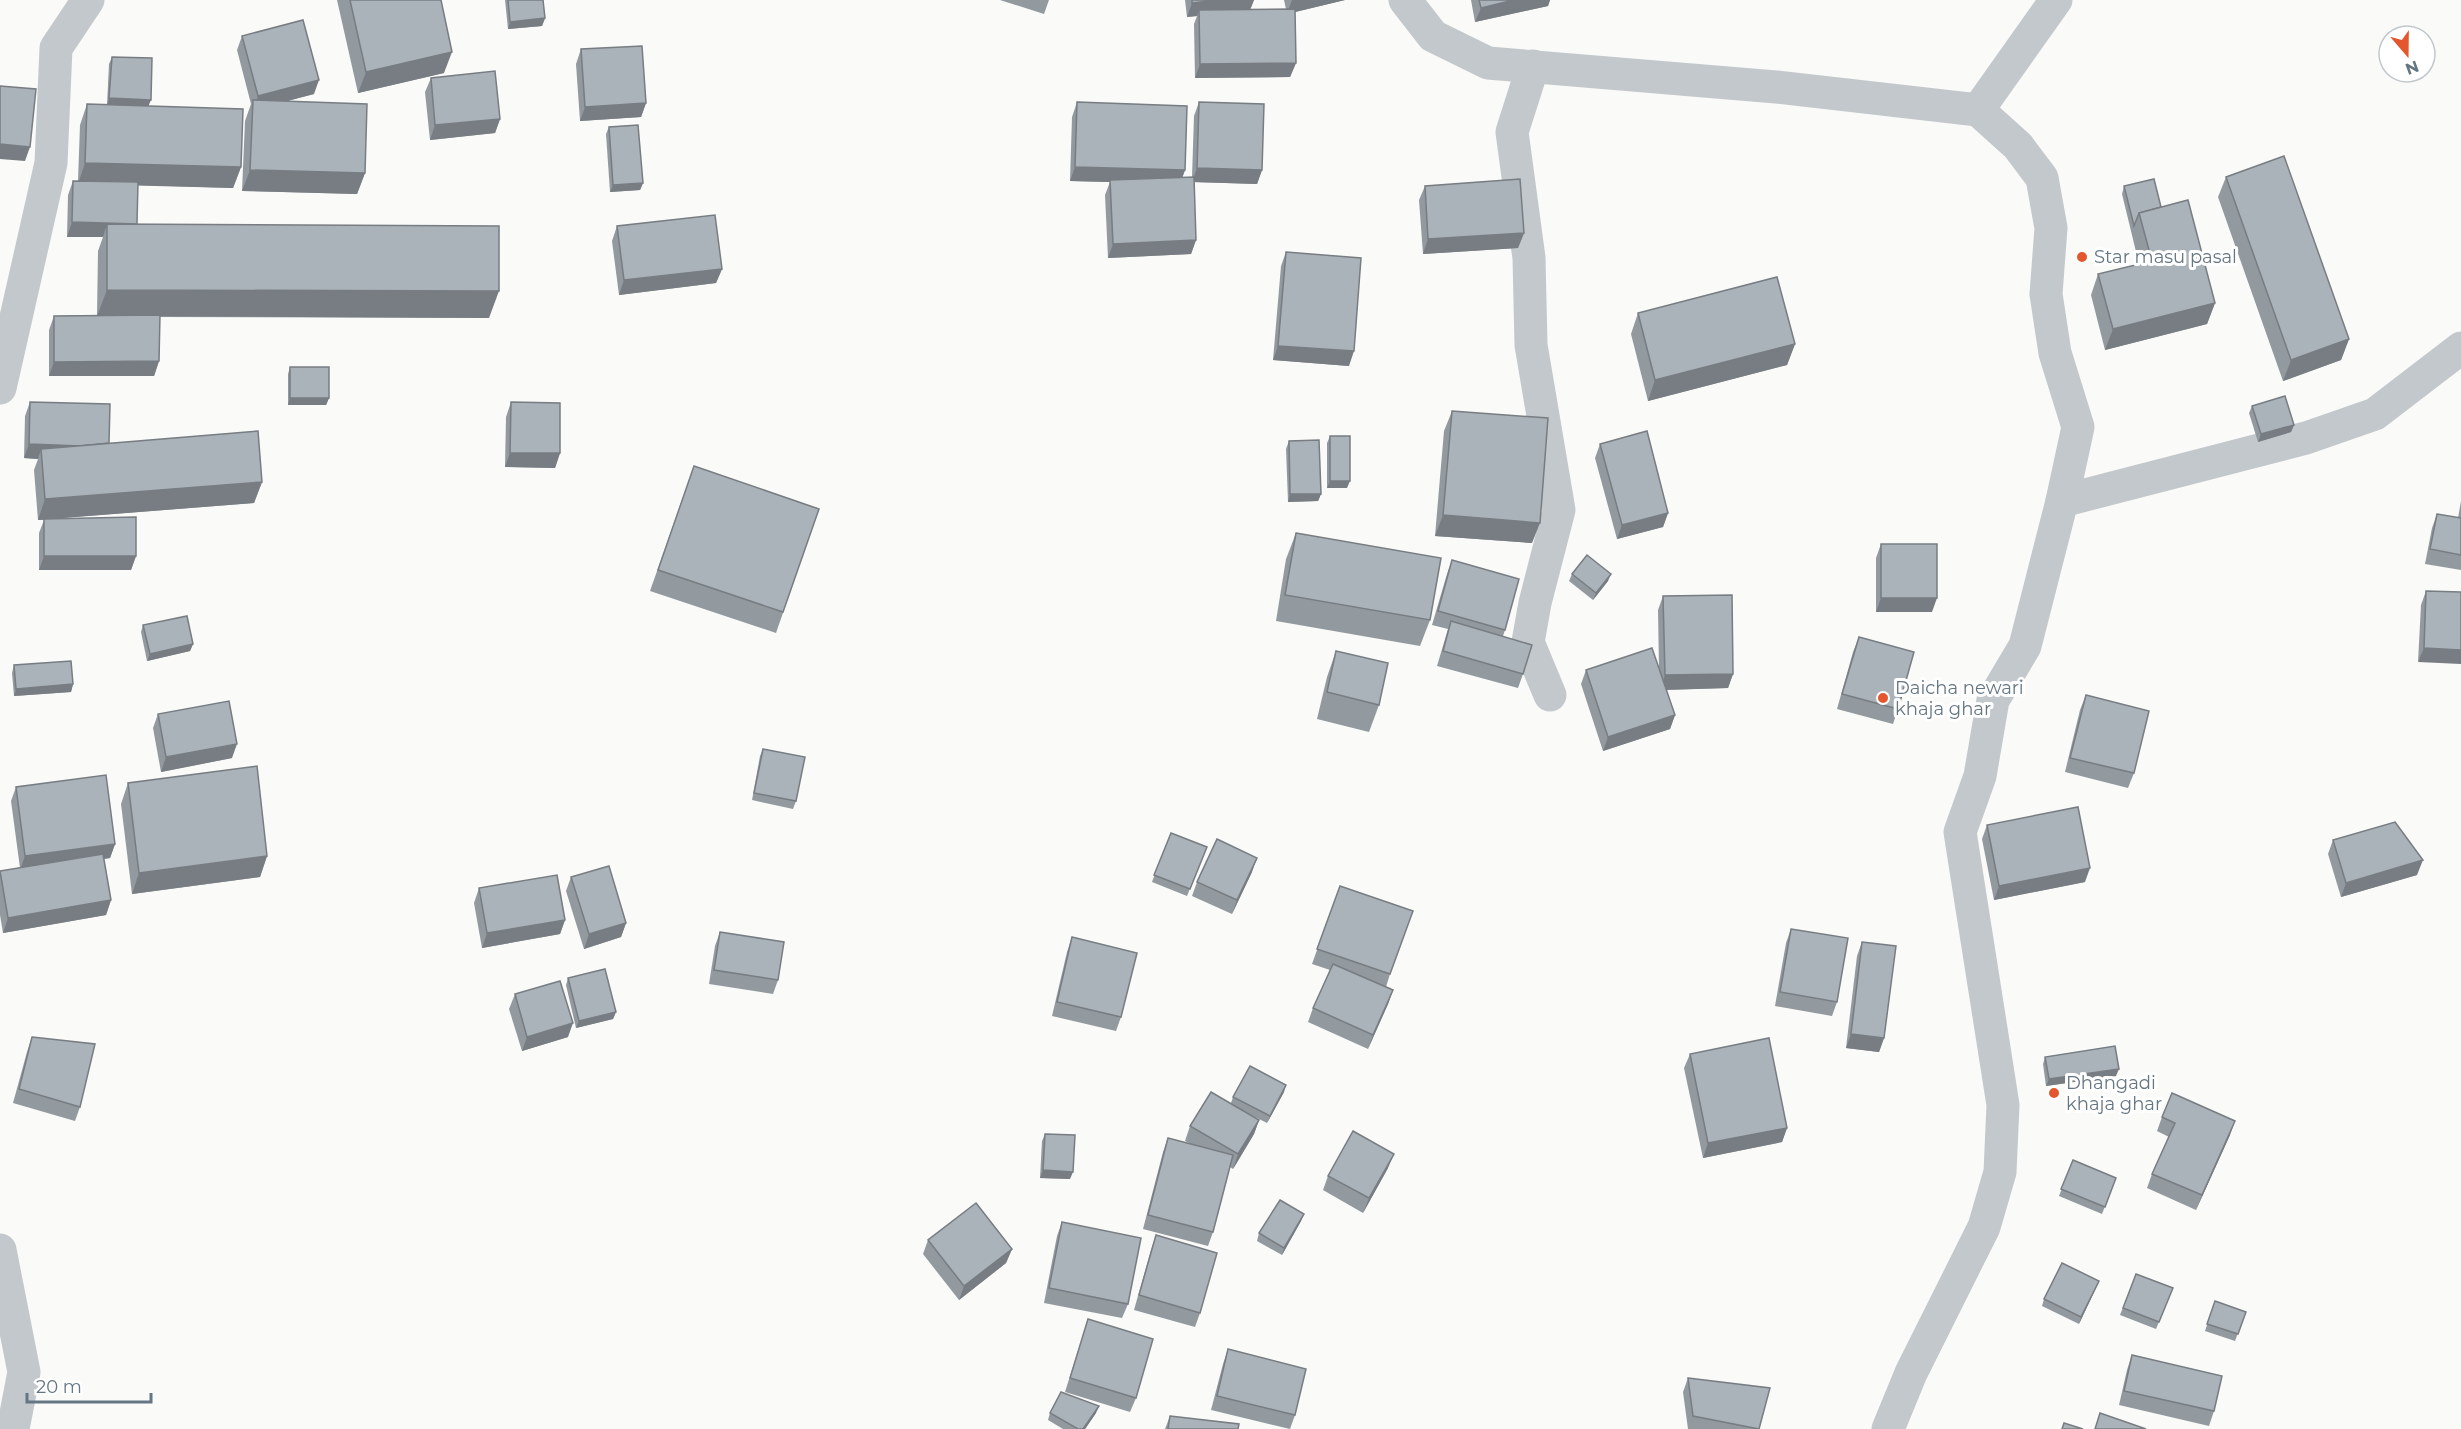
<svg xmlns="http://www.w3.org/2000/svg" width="2461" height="1429" viewBox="0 0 2461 1429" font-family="Montserrat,sans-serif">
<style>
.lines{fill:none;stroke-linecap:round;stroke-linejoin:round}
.street{stroke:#c3c8cc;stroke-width:33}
.wall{fill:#929a9f}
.shaded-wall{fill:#777d82}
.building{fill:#aab3b9;stroke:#777d82;stroke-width:1.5}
.poi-dot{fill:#e4572e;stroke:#fff;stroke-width:2}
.labels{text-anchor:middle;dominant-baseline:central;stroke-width:6;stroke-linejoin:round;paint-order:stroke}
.poi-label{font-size:18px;fill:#657683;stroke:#fff;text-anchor:start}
</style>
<rect width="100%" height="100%" fill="#fafaf8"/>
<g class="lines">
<g class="street">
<polyline points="1405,0 1433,36 1488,63 1776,87 1978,110 2018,146 2042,178 2051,228 2046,294 2055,353 2078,427 2062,501"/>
<polyline points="1533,66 1512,132 1529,258 1531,345 1559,510 1535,603 1528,642 1550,695"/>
<polyline points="1978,110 2056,0"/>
<polyline points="0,388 51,163 56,48 88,0"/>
<polyline points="0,1250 24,1372 13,1429"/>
<polyline points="1888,1429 1911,1373 1984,1227 2000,1172 2003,1105 1960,832 1980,776 1993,700 2025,646 2062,501 2306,438 2375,414 2461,348"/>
</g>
</g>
<g class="wall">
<polygon points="337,0 441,0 444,73 358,93"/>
<polygon points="505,0 543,0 545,18 542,26 508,29"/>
<polygon points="1000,0 1049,0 1044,14"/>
<polygon points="1185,0 1254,0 1250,10 1286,9 1284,0 1345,0 1295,12 1296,63 1290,77 1195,78 1194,24 1197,16 1187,17"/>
<polygon points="1471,0 1550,0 1548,6 1475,22"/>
<polygon points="242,36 314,94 287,101 365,173 357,194 242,191 245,121 251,104 237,50"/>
<polygon points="581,49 646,103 641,117 580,121 576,64"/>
<polygon points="112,57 149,106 241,167 233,188 138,185 136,225 489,318 160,317 159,361 154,376 49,376 49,330 54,316 97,315 98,251 103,237 67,237 68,195 73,181 78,181 80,125 87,104 107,105 109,64"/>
<polygon points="431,78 500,119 495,133 430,140 425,92"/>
<polygon points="1077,102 1185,170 1182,178 1192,177 1194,116 1199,102 1262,170 1257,184 1194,182 1196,240 1191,254 1108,258 1105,195 1110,182 1070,181 1072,117"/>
<polygon points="609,127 643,183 640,190 610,192 606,134"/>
<polygon points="2226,177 2349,339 2341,360 2283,381 2218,197"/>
<polygon points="1425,186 1524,233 1518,248 1423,254 1419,200"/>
<polygon points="2124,186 2161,207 2215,303 2207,324 2105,350 2091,295 2098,274 2139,264 2122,194"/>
<polygon points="617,226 722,269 716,283 619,295 612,241"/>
<polygon points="1286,252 1349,366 1273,360 1281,266"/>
<polygon points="1638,313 1795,344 1787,365 1648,401 1631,334"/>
<polygon points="290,367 329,398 326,405 288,405 288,374"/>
<polygon points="30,402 109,443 262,482 254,503 60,518 136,556 131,570 39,570 39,533 44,520 38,520 34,470 38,459 24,458 25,416"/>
<polygon points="511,402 560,453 555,468 505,467 506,417"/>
<polygon points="2252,406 2294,425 2291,432 2258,442 2249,413"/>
<polygon points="1452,411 1532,543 1435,536 1444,431"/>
<polygon points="1330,436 1347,488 1327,488 1327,443"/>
<polygon points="1289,441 1321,494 1318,501 1288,502 1286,449"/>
<polygon points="1600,444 1668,513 1663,527 1617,539 1595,458"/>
<polygon points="694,466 819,509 776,633 650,591"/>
<polygon points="2461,501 2461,570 2425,564 2432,528 2437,514 2458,518"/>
<polygon points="1296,533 1430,620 1420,646 1276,621 1286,559"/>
<polygon points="1881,544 1932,612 1876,612 1876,558"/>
<polygon points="1452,560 1505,630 1503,636 1523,674 1518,688 1437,666 1448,629 1432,625 1447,574"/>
<polygon points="1572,574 1608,581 1593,600 1569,581"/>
<polygon points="2426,591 2461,592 2418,662 2421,605"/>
<polygon points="1663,596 1733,674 1728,688 1666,690 1675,715 1670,729 1603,751 1581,684 1586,670 1659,669 1658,610"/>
<polygon points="143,625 193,644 190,651 147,661 141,632"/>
<polygon points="1859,637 1898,709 1893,724 1837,709 1853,652"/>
<polygon points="1336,651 1379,705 1369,732 1317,719 1327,677"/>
<polygon points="14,665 73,684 71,692 14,696 12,673"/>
<polygon points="2086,695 2134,773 2128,788 2065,772 2080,710"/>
<polygon points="158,714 232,758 161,772 153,728"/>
<polygon points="763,749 796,801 793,809 752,800 760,756"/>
<polygon points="128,783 267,856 260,877 132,894 121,804"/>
<polygon points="16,787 115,844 110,858 104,859 111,900 106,915 3,933 0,915 0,872 20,868 11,801"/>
<polygon points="1987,825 2085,882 1994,900 1982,839"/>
<polygon points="1171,833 1207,847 1187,896 1152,882"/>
<polygon points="2333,840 2417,875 2341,897 2328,854"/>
<polygon points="1252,872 1232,914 1192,896 1197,882"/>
<polygon points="571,877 626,923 621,937 584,949 566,891"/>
<polygon points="1340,886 1390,974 1386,987 1393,990 1388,1004 1368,1049 1308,1022 1313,1008 1330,970 1312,964"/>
<polygon points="479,888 565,920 560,934 482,948 474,903"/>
<polygon points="1791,929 1837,1002 1832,1016 1775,1006 1786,943"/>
<polygon points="720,932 778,980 773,994 709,984 715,946"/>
<polygon points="1072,937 1121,1017 1116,1031 1052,1016 1067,952"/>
<polygon points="1862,942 1884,1038 1879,1052 1846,1048 1857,956"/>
<polygon points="568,978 616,1012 613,1019 576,1028 566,985"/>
<polygon points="515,994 568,1037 522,1051 509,1009"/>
<polygon points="32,1037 80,1107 75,1121 13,1103 27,1052"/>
<polygon points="1690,1054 1787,1128 1782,1142 1703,1158 1684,1068"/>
<polygon points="2045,1057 2116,1076 2046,1086 2043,1064"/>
<polygon points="1284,1092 1267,1123 1251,1115 1259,1120 1254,1134 1233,1169 1230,1167 1213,1232 1208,1246 1143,1229 1163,1152 1168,1138 1191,1144 1185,1141 1190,1126 1231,1103 1233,1097"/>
<polygon points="2162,1117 2230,1135 2196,1210 2147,1188 2152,1174 2169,1137 2157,1131"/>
<polygon points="1045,1134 1070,1179 1040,1178 1042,1141"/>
<polygon points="2073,1160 2116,1178 2102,1214 2059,1196"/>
<polygon points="1388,1168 1363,1213 1323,1190 1328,1176"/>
<polygon points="1301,1221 1282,1255 1257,1241 1259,1233"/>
<polygon points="1062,1222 1128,1304 1122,1318 1044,1303 1057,1236"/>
<polygon points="1156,1235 1200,1313 1195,1327 1134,1310 1151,1250"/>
<polygon points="928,1240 1012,1249 1006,1263 959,1300 923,1254"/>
<polygon points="2136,1274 2173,1288 2156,1329 2120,1315"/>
<polygon points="2099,1281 2079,1324 2042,1306 2044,1299"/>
<polygon points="2215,1301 2246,1312 2235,1341 2205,1331"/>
<polygon points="1088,1319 1136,1398 1130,1412 1065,1392"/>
<polygon points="1228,1349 1295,1415 1290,1429 1211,1410 1223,1364"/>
<polygon points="2132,1355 2214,1411 2209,1426 2119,1405 2127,1370"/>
<polygon points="1688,1378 1759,1429 1688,1429 1683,1392"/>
<polygon points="1050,1413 1096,1413 1085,1429 1063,1429 1048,1420"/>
<polygon points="1170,1416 1238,1429 1165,1429"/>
</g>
<g class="shaded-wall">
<polygon points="1219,0 1254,0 1250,10 1199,10 1197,16 1187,17 1192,3"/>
<polygon points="1292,0 1345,0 1287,14"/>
<polygon points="1514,0 1550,0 1548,6 1475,22 1481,8"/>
<polygon points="545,18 542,26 508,29 510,22"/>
<polygon points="452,52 444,73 358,93 366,72"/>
<polygon points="1296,63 1290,77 1195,78 1200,64"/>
<polygon points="319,80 314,94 253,110 258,96"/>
<polygon points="109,98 151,100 148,107 107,105"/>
<polygon points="646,103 641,117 580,121 585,107"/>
<polygon points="500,119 495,133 430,140 435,125"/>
<polygon points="0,144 30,147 25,161 0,159"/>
<polygon points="85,163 241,167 233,188 78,184"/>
<polygon points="1075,167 1185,170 1180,184 1110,180 1110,182 1070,181"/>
<polygon points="1197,168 1262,170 1257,184 1192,182"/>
<polygon points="250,170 365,173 357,194 242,191"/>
<polygon points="643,183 640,190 610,192 613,185"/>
<polygon points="72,222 137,224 107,238 107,224 103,237 67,237"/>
<polygon points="1524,233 1518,248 1423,254 1428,239"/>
<polygon points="1196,240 1191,254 1108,258 1113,244"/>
<polygon points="722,269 716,283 619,295 624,280"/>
<polygon points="107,290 499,291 489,318 97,316"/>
<polygon points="2215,303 2207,324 2105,350 2113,329"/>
<polygon points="2349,339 2341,360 2283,381 2291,360"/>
<polygon points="1795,344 1787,365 1648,401 1655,380"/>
<polygon points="1278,346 1354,351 1349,366 1273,360"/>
<polygon points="159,361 154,376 49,376 54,362"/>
<polygon points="290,398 329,398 326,405 288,405"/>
<polygon points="2294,425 2291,432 2258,442 2261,434"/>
<polygon points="29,444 109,446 41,449 38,459 24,458"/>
<polygon points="510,453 560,453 555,468 505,467"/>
<polygon points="1330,481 1350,481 1347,488 1327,488"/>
<polygon points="262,482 254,503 38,520 45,499"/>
<polygon points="1290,494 1321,494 1318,501 1288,502"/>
<polygon points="1668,513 1663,527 1617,539 1622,525"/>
<polygon points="1443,515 1540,523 1532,543 1435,536"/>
<polygon points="44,556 136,556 131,570 39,570"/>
<polygon points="1611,574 1608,581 1593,600 1596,593"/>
<polygon points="1881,598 1937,598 1932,612 1876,612"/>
<polygon points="193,644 190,651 147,661 150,654"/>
<polygon points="2424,648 2461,650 2461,664 2418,662"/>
<polygon points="1733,674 1728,688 1660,690 1665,675"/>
<polygon points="73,684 71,692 14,696 16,689"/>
<polygon points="1675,715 1670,729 1603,751 1608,737"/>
<polygon points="237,744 232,758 161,772 166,757"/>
<polygon points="115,844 110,858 20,870 25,856"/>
<polygon points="267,856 260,877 132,894 139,873"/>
<polygon points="1257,858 1252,872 1232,914 1237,900"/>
<polygon points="2423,860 2417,875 2341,897 2346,883"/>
<polygon points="2090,868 2085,882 1994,900 1999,886"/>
<polygon points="111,900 106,915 3,933 8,918"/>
<polygon points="565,920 560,934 482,948 487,933"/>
<polygon points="626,923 621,937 584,949 589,934"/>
<polygon points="1393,990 1388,1004 1368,1049 1373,1035"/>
<polygon points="616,1012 613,1019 576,1028 579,1021"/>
<polygon points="573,1023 568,1037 522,1051 527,1037"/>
<polygon points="1851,1034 1884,1038 1879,1052 1846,1048"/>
<polygon points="2119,1069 2116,1076 2046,1086 2049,1079"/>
<polygon points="1286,1085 1284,1092 1267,1123 1270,1116"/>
<polygon points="1259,1120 1254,1134 1233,1169 1238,1154"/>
<polygon points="2235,1121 2230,1135 2196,1210 2202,1195"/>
<polygon points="1787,1128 1782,1142 1703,1158 1708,1143"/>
<polygon points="1394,1154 1388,1168 1363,1213 1369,1198"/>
<polygon points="1043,1170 1073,1172 1070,1179 1040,1178"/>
<polygon points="1304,1214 1301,1221 1282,1255 1284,1248"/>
<polygon points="1012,1249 1006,1263 959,1300 964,1286"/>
<polygon points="2099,1281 2096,1288 2079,1324 2081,1317"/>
<polygon points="1099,1406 1096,1413 1085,1429 1083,1429"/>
</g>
<g class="building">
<polygon points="350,0 441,0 452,52 366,72"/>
<polygon points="508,0 543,0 545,18 510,22"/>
<polygon points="1192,0 1219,0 1192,3"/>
<polygon points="1479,0 1514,0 1481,8"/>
<polygon points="1295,9 1296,63 1200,64 1199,10"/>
<polygon points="303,20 319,80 258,96 242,36"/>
<polygon points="642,46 646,103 585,107 581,49"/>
<polygon points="112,57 152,58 151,100 109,98"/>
<polygon points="495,71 500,119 435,125 431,78"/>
<polygon points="0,86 36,89 30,147 0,144"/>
<polygon points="253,100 367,104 365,173 250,170"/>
<polygon points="1077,102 1187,106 1185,170 1075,167"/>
<polygon points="1199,102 1264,104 1262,170 1197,168"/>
<polygon points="87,104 243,109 241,167 85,163"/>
<polygon points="638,125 643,183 613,185 609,127"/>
<polygon points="2284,156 2349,339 2291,360 2226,177"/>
<polygon points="1194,177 1196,240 1113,244 1110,180"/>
<polygon points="1520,179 1524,233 1428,239 1425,186"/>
<polygon points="2154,179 2161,207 2139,213 2134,226 2124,186"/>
<polygon points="73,181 138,182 137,224 72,222"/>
<polygon points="2188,200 2215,303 2113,329 2098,274 2152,261 2139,213"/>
<polygon points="715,215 722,269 624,280 617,226"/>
<polygon points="107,224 499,226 499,291 107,290"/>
<polygon points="1286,252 1361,258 1354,351 1278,346"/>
<polygon points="1777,277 1795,344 1655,380 1638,313"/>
<polygon points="160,315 159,361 54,362 54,316"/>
<rect x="290" y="367" width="39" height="31"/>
<polygon points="2285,396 2294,425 2261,434 2252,406"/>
<polygon points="30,402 110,404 109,443 80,446 29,444"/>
<polygon points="511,402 560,403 560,453 510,453"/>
<polygon points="1452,411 1548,418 1540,523 1443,515"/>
<polygon points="258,431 262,482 45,499 41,449"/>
<polygon points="1647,431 1668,513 1622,525 1600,444"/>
<rect x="1330" y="436" width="20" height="45"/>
<polygon points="1319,440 1321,494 1290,494 1289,441"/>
<polygon points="694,466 819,509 783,612 658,570"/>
<polygon points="2437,514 2461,518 2461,555 2430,549"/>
<polygon points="136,517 136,556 44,556 44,519"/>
<polygon points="1296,533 1441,558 1430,620 1285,595"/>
<rect x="1881" y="544" width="56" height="54"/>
<polygon points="1587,555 1611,574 1596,593 1572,574"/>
<polygon points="1452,560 1519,579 1505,630 1438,611"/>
<polygon points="2426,591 2461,592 2461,650 2424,648"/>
<polygon points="1732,595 1733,674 1665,675 1663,596"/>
<polygon points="187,616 193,644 150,654 143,625"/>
<polygon points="1451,621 1532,645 1523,674 1443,651"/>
<polygon points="1859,637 1914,652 1898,709 1842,694"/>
<polygon points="1652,648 1675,715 1608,737 1586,670"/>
<polygon points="1336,651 1388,663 1379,705 1327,692"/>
<polygon points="71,661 73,684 16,689 14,665"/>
<polygon points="2086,695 2149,711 2134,773 2070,758"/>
<polygon points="229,701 237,744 166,757 158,714"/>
<polygon points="763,749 805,757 796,801 754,793"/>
<polygon points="257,766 267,856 139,873 128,783"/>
<polygon points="106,775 115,844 25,856 16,787"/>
<polygon points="2078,807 2090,868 1999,886 1987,825"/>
<polygon points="2395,822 2423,860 2346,883 2333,840"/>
<polygon points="1171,833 1207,847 1190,889 1154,875"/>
<polygon points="1217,839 1257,858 1237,900 1197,882"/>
<polygon points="103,854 111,900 8,918 0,871"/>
<polygon points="609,866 626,923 589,934 571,877"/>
<polygon points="557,875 565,920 487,933 479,888"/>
<polygon points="1340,886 1413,911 1390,974 1317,949"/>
<polygon points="1791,929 1848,938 1837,1002 1780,992"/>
<polygon points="720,932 784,942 778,980 714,970"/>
<polygon points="1072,937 1137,953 1121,1017 1057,1002"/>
<polygon points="1862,942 1896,946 1884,1038 1851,1034"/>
<polygon points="1333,964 1393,990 1373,1035 1313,1008"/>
<polygon points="605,969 616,1012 579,1021 568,978"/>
<polygon points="560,981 573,1023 527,1037 515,994"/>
<polygon points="32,1037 95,1044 80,1107 19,1089"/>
<polygon points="1769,1038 1787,1128 1708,1143 1690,1054"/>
<polygon points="2115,1046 2119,1069 2049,1079 2045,1057"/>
<polygon points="1250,1066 1286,1085 1270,1116 1233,1097"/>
<polygon points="1211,1092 1259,1120 1238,1154 1190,1126"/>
<polygon points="2172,1093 2235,1121 2202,1195 2152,1174 2175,1123 2162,1117"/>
<polygon points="1353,1131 1394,1154 1369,1198 1328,1176"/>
<polygon points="1045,1134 1075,1135 1073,1172 1043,1170"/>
<polygon points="1168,1138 1233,1155 1213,1232 1148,1215"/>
<polygon points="2073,1160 2116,1178 2105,1207 2061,1189"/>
<polygon points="1280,1200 1304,1214 1284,1248 1259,1233"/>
<polygon points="976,1203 1012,1249 964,1286 928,1240"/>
<polygon points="1062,1222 1141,1238 1128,1304 1049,1288"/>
<polygon points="1156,1235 1217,1253 1200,1313 1139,1295"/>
<polygon points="2062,1263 2099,1281 2081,1317 2044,1299"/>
<polygon points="2136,1274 2173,1288 2159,1322 2123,1308"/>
<polygon points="2215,1301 2246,1312 2238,1334 2207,1324"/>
<polygon points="1088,1319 1153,1339 1136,1398 1070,1378"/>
<polygon points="1228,1349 1306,1369 1295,1415 1217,1396"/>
<polygon points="2132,1355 2222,1376 2214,1411 2124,1391"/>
<polygon points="1688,1378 1770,1388 1759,1429 1693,1416"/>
<polygon points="1061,1392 1099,1406 1083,1429 1078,1429 1050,1413"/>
<polygon points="2100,1413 2146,1429 2095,1429"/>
<polygon points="1170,1416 1239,1424 1238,1429 1168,1429"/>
<polygon points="2064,1423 2083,1429 2062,1429"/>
</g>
<g class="poi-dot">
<circle cx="2082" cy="257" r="6"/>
<circle cx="1883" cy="698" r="6"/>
<circle cx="2054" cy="1093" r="6"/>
</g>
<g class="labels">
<g class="poi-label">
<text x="2094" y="257">Star masu pasal</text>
<text x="1895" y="688">Daicha newari<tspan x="1895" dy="21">khaja ghar</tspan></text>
<text x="2066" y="1083">Dhangadi<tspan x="2066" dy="21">khaja ghar</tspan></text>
</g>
</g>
<g transform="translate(2407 54) rotate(160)"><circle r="28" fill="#ffffff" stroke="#c1c8cd" stroke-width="1.5"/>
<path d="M0-4.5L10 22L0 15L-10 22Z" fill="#e4572e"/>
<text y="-9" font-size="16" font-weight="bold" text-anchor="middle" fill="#657683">N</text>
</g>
<path d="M27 1393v9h124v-9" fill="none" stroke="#657683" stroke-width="3"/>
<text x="36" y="1393" font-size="18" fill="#657683" stroke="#ffffff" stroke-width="4.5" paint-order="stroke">20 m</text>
</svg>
